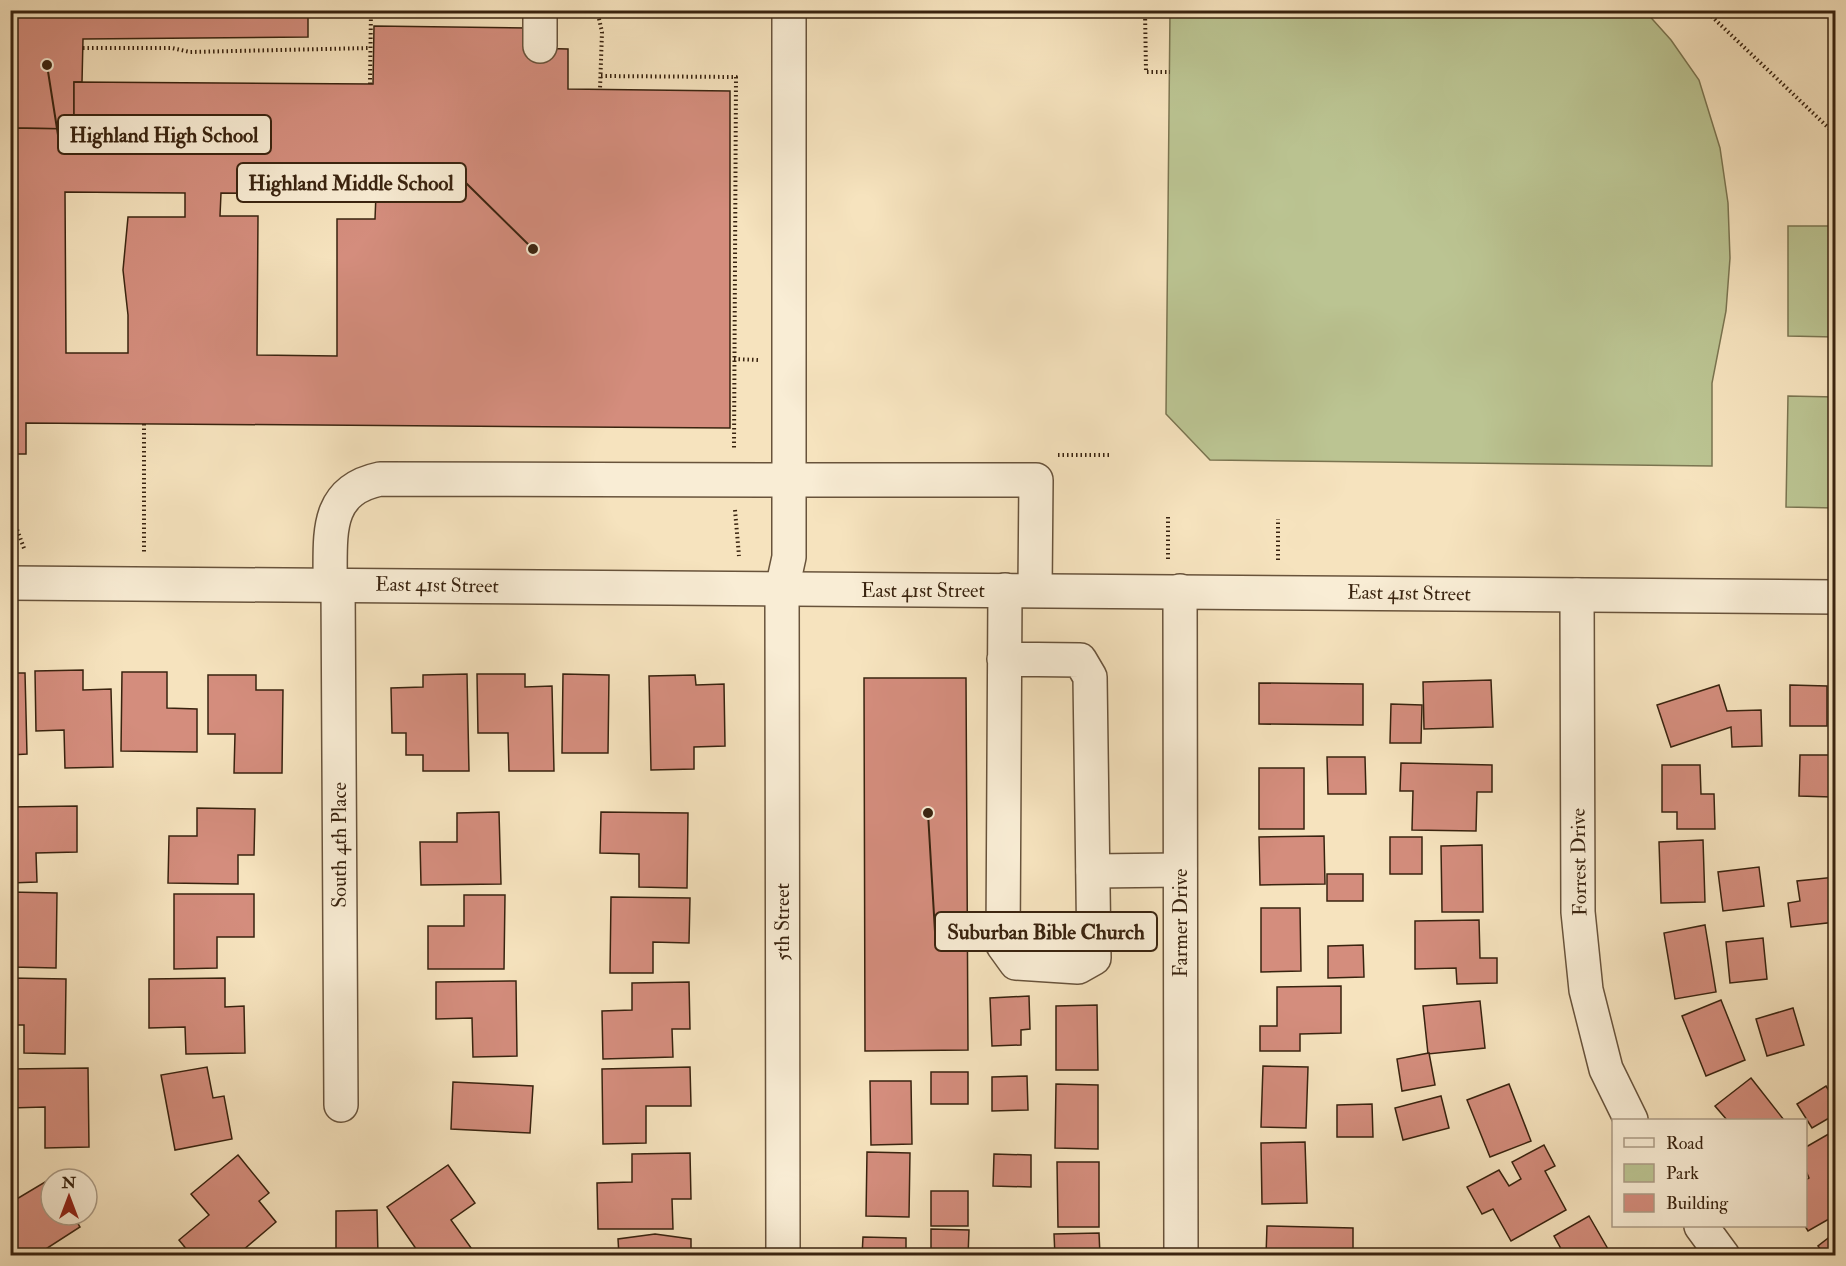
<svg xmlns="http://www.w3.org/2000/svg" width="1846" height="1266" viewBox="0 0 1846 1266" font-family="'IM FELL Double Pica',serif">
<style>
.green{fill:#bbc492;stroke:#7a7450;stroke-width:1.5}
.building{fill:#d48d7d;stroke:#39230f;stroke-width:1.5;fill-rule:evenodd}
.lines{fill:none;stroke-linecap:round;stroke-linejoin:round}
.minor-casing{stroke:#68533b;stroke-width:36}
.path{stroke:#39230f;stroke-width:4;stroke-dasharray:1.5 3;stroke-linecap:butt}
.minor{stroke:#f9edd5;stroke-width:33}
.labels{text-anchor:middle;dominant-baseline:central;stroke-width:5;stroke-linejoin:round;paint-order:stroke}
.street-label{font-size:20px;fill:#39230f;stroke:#f9edd5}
.leader{fill:none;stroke:#39230f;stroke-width:2}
.callout-dot{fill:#39230f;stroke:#f9edd5;stroke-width:2}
.callout{fill:#f9edd5;stroke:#39230f;stroke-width:2}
.callout-label{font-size:21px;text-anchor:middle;font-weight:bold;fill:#39230f}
</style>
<rect width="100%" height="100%" fill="#f6e3be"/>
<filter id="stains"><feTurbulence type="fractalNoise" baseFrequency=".00333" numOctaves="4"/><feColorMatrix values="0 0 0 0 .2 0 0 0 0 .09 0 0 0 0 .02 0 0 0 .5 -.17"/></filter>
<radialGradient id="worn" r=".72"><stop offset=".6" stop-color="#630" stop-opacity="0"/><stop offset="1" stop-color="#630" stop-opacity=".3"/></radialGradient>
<g class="green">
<polygon points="1170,11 1645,11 1671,40 1699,80 1720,148 1728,203 1730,258 1726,311 1712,383 1712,466 1210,460 1166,414"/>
<polygon points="1788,226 1835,226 1835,337 1788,336"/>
<polygon points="1788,396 1835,397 1835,508 1786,507"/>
</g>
<g class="building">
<polygon points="10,10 308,10 308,37 83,39 82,82 74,82 74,129 10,128"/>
<path d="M 374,26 L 527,28 L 527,48 L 568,49 L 568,89 L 730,91 L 730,428 L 26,423 L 26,454 L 11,454 L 10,128 L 74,129 L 74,82 L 373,84 ZM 65,192 L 185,193 L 185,217 L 128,217 L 123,270 L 128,315 L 128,353 L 66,353 ZM 221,193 L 376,194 L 375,219 L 337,219 L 337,356 L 257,355 L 258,216 L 220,216 Z"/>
<polygon points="83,670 83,690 111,689 113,767 65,768 64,730 36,731 35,671"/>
<polygon points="122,672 167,672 167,708 197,709 197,752 121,751"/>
<polygon points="10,673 25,673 27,754 10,755"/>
<polygon points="467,674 469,771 423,771 423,755 406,755 406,733 392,733 391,688 423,687 423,675"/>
<polygon points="477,674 525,674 525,687 552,686 554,771 509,771 508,733 478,733"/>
<polygon points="563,674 609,675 608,753 562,753"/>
<polygon points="208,675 256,675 256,690 283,690 282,773 234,773 235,734 208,734"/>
<polygon points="695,675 696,685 724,684 725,746 694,747 694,769 651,770 649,676"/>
<polygon points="864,678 966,678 968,1050 865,1051"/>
<polygon points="1491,680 1493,727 1424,729 1423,682"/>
<polygon points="1259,683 1363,684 1363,725 1259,724"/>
<polygon points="1719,685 1727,711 1761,710 1762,746 1732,747 1731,727 1671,747 1657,705"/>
<polygon points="1790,685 1827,686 1827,726 1790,726"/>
<polygon points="1391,704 1422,705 1421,743 1390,743"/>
<polygon points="1833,707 1836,707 1836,745 1832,745"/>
<polygon points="1800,755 1832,755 1832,797 1799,796"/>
<polygon points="1327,757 1365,757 1366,794 1328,794"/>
<polygon points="1401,763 1492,765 1492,792 1477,792 1476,831 1412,830 1413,791 1400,791"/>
<polygon points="1662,765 1700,765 1701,794 1714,794 1715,829 1677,829 1677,812 1662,812"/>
<rect x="1259" y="768" width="45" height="61"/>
<polygon points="77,806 77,852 36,853 37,882 10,883 10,807"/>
<polygon points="197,808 255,809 254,855 238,855 238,884 168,883 169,836 197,836"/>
<polygon points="499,812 501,884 421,885 420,842 457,842 457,813"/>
<polygon points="601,812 688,813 687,888 639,887 639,854 600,853"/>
<polygon points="1324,836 1325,884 1260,885 1259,837"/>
<rect x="1390" y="837" width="32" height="37"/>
<polygon points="1703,840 1705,902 1661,903 1659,842"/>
<polygon points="1482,845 1483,912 1442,912 1441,846"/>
<polygon points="1759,867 1764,906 1723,911 1718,872"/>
<rect x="1327" y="874" width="36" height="27"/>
<polygon points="1836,877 1836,922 1791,927 1788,903 1800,901 1797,881"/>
<polygon points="10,892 57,893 56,968 12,967"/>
<polygon points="174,894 254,894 254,937 217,937 217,968 174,969"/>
<polygon points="464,895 505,895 504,969 428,969 428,926 464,926"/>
<polygon points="611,897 690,898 689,943 653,942 653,973 610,973"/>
<polygon points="1261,908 1300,908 1301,971 1261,972"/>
<polygon points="1479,920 1480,958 1497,958 1497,983 1457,984 1456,968 1415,969 1415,921"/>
<polygon points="1705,925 1716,992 1675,999 1664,933"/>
<polygon points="1763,938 1767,979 1730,983 1726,942"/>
<polygon points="1363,945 1364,977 1328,978 1328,946"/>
<polygon points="10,978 66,979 65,1054 24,1053 24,1025 10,1025"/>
<polygon points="225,978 225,1007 244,1006 245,1053 186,1054 185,1027 149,1028 149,979"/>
<polygon points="516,981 517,1056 473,1057 472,1018 436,1019 436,982"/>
<polygon points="689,982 690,1029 672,1029 673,1057 603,1059 602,1011 632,1010 632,983"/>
<polygon points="1341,986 1341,1033 1300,1034 1300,1051 1260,1051 1260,1026 1277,1026 1277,987"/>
<polygon points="1029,996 1030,1029 1021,1030 1021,1045 992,1046 990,998"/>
<polygon points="1721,1000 1745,1060 1706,1076 1682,1016"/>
<polygon points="1480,1001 1485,1048 1428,1054 1423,1006"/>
<polygon points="1097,1005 1098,1070 1056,1070 1056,1006"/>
<polygon points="1793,1008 1804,1045 1767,1056 1756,1019"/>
<polygon points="1429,1053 1435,1085 1402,1091 1397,1059"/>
<polygon points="1263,1066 1308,1067 1306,1128 1261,1127"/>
<polygon points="207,1067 213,1098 224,1096 232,1139 175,1150 161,1075"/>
<polygon points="690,1067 691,1106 646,1106 646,1143 603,1144 602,1069"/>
<polygon points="88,1068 89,1147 45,1148 45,1107 10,1108 10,1069"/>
<rect x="931" y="1072" width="37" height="32"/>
<polygon points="1027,1076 1028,1110 992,1111 992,1077"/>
<polygon points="1751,1078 1784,1120 1727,1120 1715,1106"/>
<polygon points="870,1081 911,1081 912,1144 871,1145"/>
<polygon points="453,1082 533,1086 530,1133 451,1129"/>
<polygon points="1056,1084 1098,1085 1098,1149 1055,1148"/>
<polygon points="1509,1084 1531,1141 1490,1157 1467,1100"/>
<polygon points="1826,1086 1836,1102 1836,1114 1812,1128 1797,1104"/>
<polygon points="1441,1096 1449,1128 1403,1140 1395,1108"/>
<polygon points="1372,1104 1373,1137 1337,1137 1337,1105"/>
<polygon points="1832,1132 1836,1138 1836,1215 1808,1231 1805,1226 1806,1180 1809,1178 1806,1171 1806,1147"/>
<polygon points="1305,1142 1307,1203 1262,1204 1261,1143"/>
<polygon points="1544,1145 1555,1166 1545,1171 1566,1210 1511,1241 1493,1209 1482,1214 1467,1187 1499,1170 1509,1186 1521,1179 1512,1162"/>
<polygon points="867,1152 910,1153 909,1217 866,1216"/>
<polygon points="690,1153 691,1199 672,1199 673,1229 598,1229 597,1183 632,1182 632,1154"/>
<polygon points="994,1154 1031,1155 1031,1187 993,1186"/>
<polygon points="238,1155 269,1193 259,1201 276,1222 236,1256 192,1256 179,1240 209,1215 191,1194"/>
<polygon points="1057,1162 1099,1162 1099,1227 1058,1227"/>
<polygon points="448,1165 475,1203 451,1220 474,1252 468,1256 421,1256 387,1207"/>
<polygon points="50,1179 51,1215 73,1215 80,1227 35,1256 10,1256 10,1203"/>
<rect x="931" y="1191" width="37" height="35"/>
<polygon points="377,1210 378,1256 303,1256 303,1250 336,1249 336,1211"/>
<polygon points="1589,1216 1612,1256 1565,1256 1554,1236"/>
<polygon points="1267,1226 1353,1228 1353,1256 1266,1256"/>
<polygon points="931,1229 969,1230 968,1256 931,1256"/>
<polygon points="1836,1232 1836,1256 1825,1256 1818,1246"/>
<polygon points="1099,1233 1100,1256 1055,1256 1054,1234"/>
<polygon points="655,1234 691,1239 691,1256 619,1256 618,1239"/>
<polygon points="863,1237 906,1238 906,1256 862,1256"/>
</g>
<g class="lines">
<defs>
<g id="minor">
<polyline points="789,10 789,480 1036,480 1035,590"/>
<polyline points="540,46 540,10"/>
<polyline points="10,583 1836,597"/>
<path d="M 330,584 C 331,537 323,491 380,479 L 789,480 L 789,557 L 782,589 L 783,1256"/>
<polyline points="338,584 341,1105"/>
<polyline points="1180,591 1181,1256"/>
<polyline points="1577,595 1578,912 1586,990 1606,1069 1631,1120"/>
<polyline points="1004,659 1080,660 1090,677 1094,958 1078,967 1016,963 1003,945 1005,590"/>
<polyline points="1093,871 1180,870"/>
<polyline points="1701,1226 1723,1256"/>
</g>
</defs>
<use href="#minor" class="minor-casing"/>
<g class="path">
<polyline points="597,10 602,32 600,89"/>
<polyline points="1145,10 1146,72 1170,72"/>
<polyline points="1705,10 1836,135"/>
<polyline points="83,48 172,48 190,52 370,48"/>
<polyline points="601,76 736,77 734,449"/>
<polyline points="370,84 371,10"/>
<polyline points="734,359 758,360"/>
<polyline points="144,424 144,552"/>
<polyline points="1058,455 1109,455"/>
<polyline points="735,510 739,556"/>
<polyline points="10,513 11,454"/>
<polyline points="11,513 25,551"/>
<polyline points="1168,517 1168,559"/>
<polyline points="1278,560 1278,519"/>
</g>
<use href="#minor" class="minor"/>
</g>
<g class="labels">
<g class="street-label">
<text transform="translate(437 585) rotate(1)">East 41st Street</text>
<text x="923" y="590">East 41st Street</text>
<text transform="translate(1409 593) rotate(1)">East 41st Street</text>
<text transform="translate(339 845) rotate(-90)">South 4th Place</text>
<text transform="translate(1579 862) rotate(-91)">Forrest Drive</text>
<text transform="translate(782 922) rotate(-90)">5th Street</text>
<text transform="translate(1180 923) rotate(-90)">Farmer Drive</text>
</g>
</g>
<path class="leader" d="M47 65L58 135M533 249L466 183M928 813L935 932"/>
<g class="callout-dot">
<circle cx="47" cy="65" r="6"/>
<circle cx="533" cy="249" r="6"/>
<circle cx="928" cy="813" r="6"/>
</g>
<g class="callout">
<rect x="58" y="115" width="213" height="39" rx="6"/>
<rect x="237" y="163" width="229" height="39" rx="6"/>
<rect x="935" y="912" width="222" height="39" rx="6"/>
</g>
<g class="callout-label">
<text x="164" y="142">Highland High School</text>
<text x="351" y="190">Highland Middle School</text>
<text x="1046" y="939">Suburban Bible Church</text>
</g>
<rect width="1846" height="1266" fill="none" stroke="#f6e3be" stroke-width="36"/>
<rect x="12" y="12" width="1822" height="1242" fill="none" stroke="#39230f" stroke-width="3"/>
<rect x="18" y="18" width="1810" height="1230" fill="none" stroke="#39230f" stroke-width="1.5"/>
<rect x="1612" y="1119" width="195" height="108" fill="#f9edd5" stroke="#ac9c86" stroke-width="1.5"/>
<rect x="1624" y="1138" width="30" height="9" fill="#f9edd5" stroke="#ac9c86" stroke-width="1.5"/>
<text x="1666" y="1149" font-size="18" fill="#39230f">Road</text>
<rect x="1624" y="1164" width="30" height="18" fill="#bbc492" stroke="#ac9c86" stroke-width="1.5"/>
<text x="1666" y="1179" font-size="18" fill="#39230f">Park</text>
<rect x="1624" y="1194" width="30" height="18" fill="#d48d7d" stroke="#ac9c86" stroke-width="1.5"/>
<text x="1666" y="1209" font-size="18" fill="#39230f">Building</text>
<g transform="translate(69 1197)"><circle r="28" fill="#f9edd5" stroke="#ac9c86" stroke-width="1.5"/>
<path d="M0-4.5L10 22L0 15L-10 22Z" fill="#8f2418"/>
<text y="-9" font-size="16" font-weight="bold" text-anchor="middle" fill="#39230f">N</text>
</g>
<rect width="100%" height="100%" filter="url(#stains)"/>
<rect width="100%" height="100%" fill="url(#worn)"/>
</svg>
